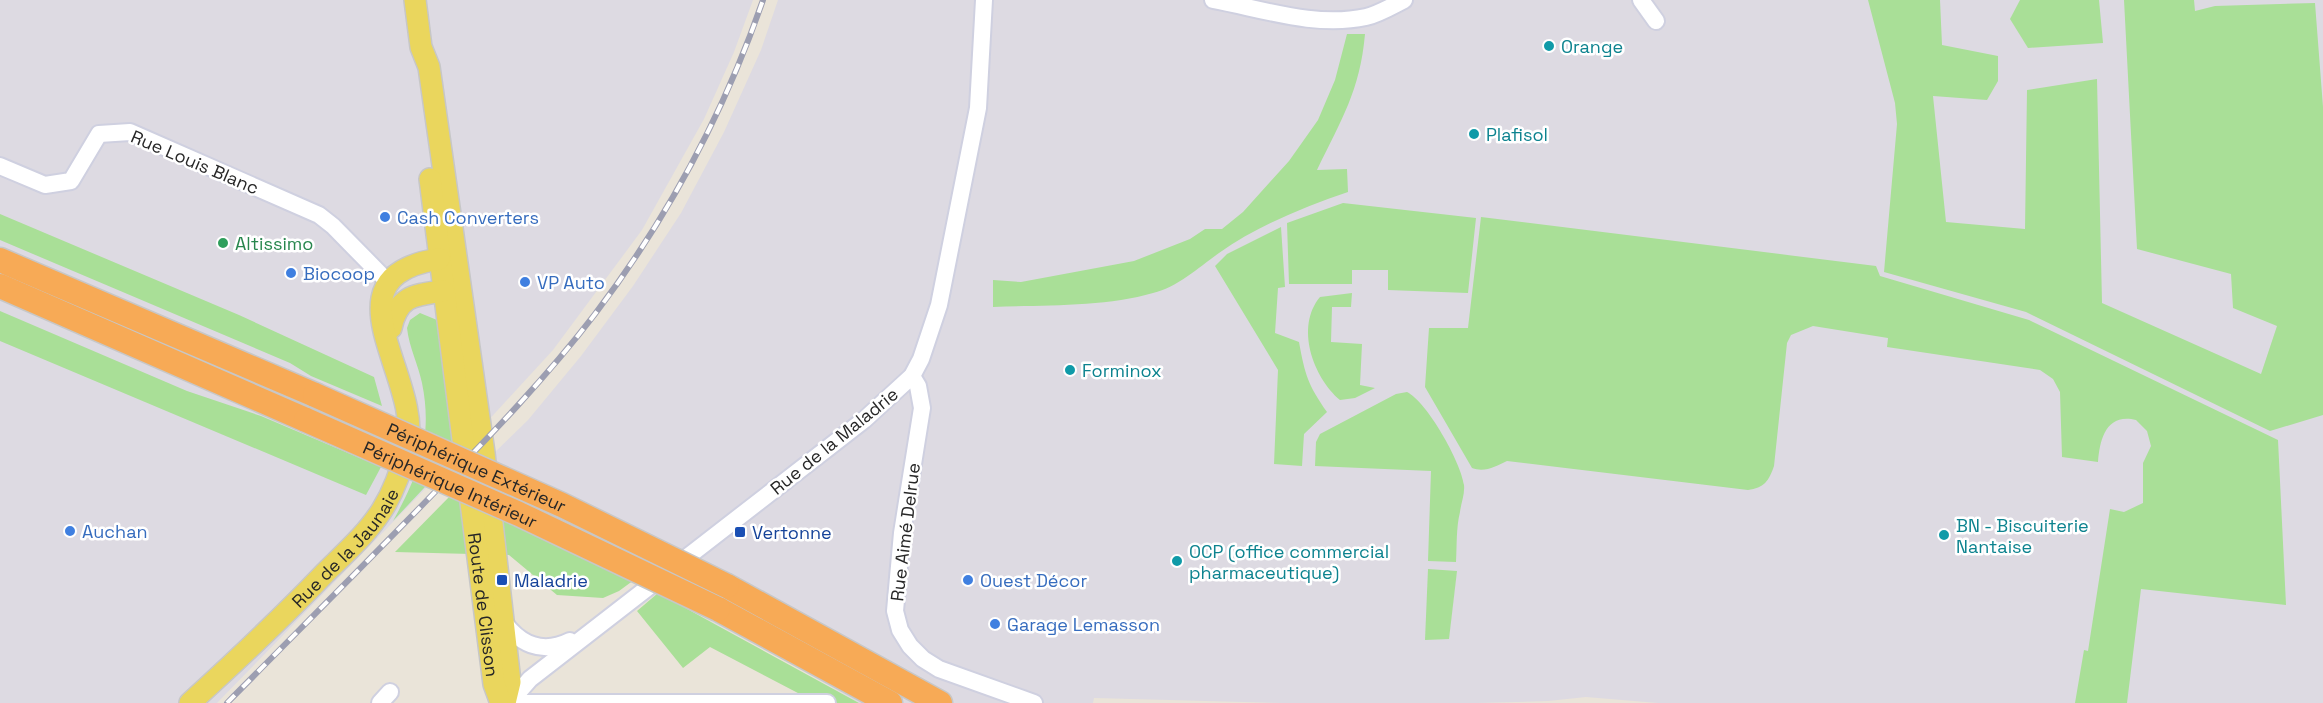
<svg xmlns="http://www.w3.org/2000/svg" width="2323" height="703" viewBox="0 0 2323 703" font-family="'Space Grotesk',sans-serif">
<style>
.industrial{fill:#dddae2}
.green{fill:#a9df97}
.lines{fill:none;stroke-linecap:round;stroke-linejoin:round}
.minor-casing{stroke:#cfd0e0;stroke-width:20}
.major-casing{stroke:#c7c7c7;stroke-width:24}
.highway-casing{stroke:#c7c7c7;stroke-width:27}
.minor{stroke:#fff;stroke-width:16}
.major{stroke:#ead65d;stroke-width:21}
.highway{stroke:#f7aa56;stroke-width:24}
.rail-casing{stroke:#9c9eb1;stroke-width:6}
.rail{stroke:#fff;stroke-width:4;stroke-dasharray:11;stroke-linecap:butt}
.highway-bridge-casing{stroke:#c7c7c7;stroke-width:27;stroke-linecap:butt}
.highway-bridge{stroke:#f7aa56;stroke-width:24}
.culture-dot{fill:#0f9aa8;stroke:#fff;stroke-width:2}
.shop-dot{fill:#3f7fe0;stroke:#fff;stroke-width:2}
.leisure-dot{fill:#2e9e5b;stroke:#fff;stroke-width:2}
.transit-dot{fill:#1a4fb4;stroke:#fff;stroke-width:2}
.labels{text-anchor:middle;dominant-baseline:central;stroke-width:5;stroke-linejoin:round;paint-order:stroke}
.culture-label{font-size:18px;fill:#0d838f;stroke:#fff;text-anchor:start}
.street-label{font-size:18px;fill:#272727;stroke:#fff}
.shop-label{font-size:18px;fill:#366cbe;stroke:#fff;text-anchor:start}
.leisure-label{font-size:18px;fill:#27864d;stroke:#fff;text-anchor:start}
.transit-label{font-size:18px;fill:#164399;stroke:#fff;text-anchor:start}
</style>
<rect width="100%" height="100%" fill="#eae4d9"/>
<g class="industrial">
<polygon points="0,0 753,0 734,52 704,119 642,230 553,350 428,486 217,703 0,703"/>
<polygon points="778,0 2323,0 2323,703 1658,703 1586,697 1548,701 1478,703 1284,703 1094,698 1093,703 859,703 791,664 620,573 451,495 528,420 581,356 633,286 681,213 724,132 761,50"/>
</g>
<g class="green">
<polygon points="1868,0 1940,0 1942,45 1998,56 1998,81 1987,100 1933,96 1946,222 2025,229 2027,90 2097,79 2102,303 2261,374 2277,326 2233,308 2231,274 2137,249 2124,0 2194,0 2195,11 2215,6 2315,3 2323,107 2323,415 2270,431 2026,312 1884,272 1897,124 1895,103"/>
<polygon points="2020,0 2099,0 2103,43 2028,48 2010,19"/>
<path d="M 1347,34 L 1365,34 C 1360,91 1341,120 1317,170 L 1347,169 L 1348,192 C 1304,207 1257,226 1219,253 C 1199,267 1178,287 1153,293 C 1106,307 1042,305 993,307 L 993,280 L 1021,282 L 1134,261 L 1190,239 L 1205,229 L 1222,229 L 1243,212 L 1289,161 L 1318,120 L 1335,80 Z"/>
<polygon points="1343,203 1476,218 1468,293 1388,290 1388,270 1352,270 1352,284 1289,284 1287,223"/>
<polygon points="0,214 239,315 374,377 382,406 311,376 290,363 0,240"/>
<path d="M 1481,217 L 1876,266 L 1880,276 L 2029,320 L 2278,440 L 2286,605 L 2141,589 L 2127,703 L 2075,703 L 2084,650 L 2088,651 L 2110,509 L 2124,512 L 2143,503 L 2143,463 L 2151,446 L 2147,431 L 2136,420 C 2106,413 2100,439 2098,462 L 2062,457 L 2060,392 L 2053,379 L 2040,370 L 1887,347 L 1888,338 L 1813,326 L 1791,335 L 1787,343 L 1774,466 C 1769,481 1764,488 1748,490 L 1507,461 C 1496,466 1485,473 1472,468 L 1425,387 L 1429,328 L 1468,328 Z"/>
<path d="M 1281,227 L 1285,287 L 1278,288 L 1275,333 L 1299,342 C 1305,375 1308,385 1327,412 L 1304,434 L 1302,466 L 1274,464 L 1278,370 L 1215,266 L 1227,254 Z"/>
<path d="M 1352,293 L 1351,307 L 1332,307 L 1331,342 L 1362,344 L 1360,385 L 1375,388 L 1355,398 L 1340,400 C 1313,377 1295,327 1320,297 Z"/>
<polygon points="0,311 187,391 261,416 381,467 366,495 0,341"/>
<path d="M 420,313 L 437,320 L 455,455 L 393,521 C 419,474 433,437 422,383 C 418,364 409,347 407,328 L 410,320 Z"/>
<path d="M 1407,392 C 1427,402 1461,462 1464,485 C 1465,494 1461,503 1460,512 C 1456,528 1457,546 1456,562 L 1428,561 L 1431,471 L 1315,466 L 1316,442 L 1320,434 L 1396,394 Z"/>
<polygon points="451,495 634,580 619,591 603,598 557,595 509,555 395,552"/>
<polygon points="1428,569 1457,571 1449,639 1425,640"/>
<polygon points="658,593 859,703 817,703 710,647 683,668 637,611"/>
</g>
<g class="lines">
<defs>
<g id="minor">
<path d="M 1213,0 C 1262,9 1316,28 1366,17 C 1379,14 1392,6 1404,0"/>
<polyline points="1641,0 1656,21"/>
<polyline points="0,166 45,185 71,181 99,134 130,132 319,215 333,226 388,282"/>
<polyline points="912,376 918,386 922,408 902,533 895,611 900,630 910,646 923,659 939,669 1034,703"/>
<path d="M 501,618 C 518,644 542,655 570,641"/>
<polyline points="380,703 390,692"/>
<polyline points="509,703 530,679 864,420 912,376 921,359 939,305 978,108 984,0"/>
<polyline points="519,703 827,703"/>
</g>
<g id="major">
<polyline points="415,0 421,47 429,67 484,453 510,682 505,703"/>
<path id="s1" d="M 430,179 L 494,684 L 501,703"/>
<path d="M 391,328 C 398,295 415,295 443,291"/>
<path id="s2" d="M 190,703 C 236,661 281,619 324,574 C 344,554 367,534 382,510 C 394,491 402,468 407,447 C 424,379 320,277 439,259"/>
</g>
<g id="highway">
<polyline points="0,260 315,395"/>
<polyline points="0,286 306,420"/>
<polyline points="727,586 940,703"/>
<polyline points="718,609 890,703"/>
</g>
</defs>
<use href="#minor" class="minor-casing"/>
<use href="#major" class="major-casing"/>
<use href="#highway" class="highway-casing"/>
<use href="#minor" class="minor"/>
<use href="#major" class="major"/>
<use href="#highway" class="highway"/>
<defs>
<path id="rail" d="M 227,703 C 296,633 366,563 434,493 C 490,436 546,378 595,314 C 667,219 724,113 763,0"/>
</defs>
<use href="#rail" class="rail-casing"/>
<use href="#rail" class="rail"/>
<defs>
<g id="highway-bridge">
<path id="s3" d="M 315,395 L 562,505 L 727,586"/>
<path id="s4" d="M 306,420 L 519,514 L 718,609"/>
</g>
</defs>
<use href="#highway-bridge" class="highway-bridge-casing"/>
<use href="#highway-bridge" class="highway-bridge"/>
</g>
<g class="culture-dot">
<circle cx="1549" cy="46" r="6"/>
<circle cx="1474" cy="134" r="6"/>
<circle cx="1070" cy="370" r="6"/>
<circle cx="1944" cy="535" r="6"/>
<circle cx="1177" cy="561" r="6"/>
</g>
<g class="shop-dot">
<circle cx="385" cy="217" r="6"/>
<circle cx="291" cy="273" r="6"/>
<circle cx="525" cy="282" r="6"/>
<circle cx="70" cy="531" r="6"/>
<circle cx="968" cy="580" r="6"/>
<circle cx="995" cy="624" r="6"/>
</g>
<circle class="leisure-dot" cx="223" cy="243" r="6"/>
<g class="transit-dot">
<rect x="734" y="526" width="12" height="12" rx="3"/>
<rect x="496" y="574" width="12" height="12" rx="3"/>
</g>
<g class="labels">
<g class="culture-label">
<text x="1561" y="46">Orange</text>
<text x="1486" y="134">Plafisol</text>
<text x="1082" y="370">Forminox</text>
<text x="1956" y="525">BN - Biscuiterie<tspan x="1956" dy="21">Nantaise</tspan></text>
<text x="1189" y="551">OCP (office commercial<tspan x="1189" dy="21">pharmaceutique)</tspan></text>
</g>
<g class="street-label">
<text transform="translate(195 162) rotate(23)">Rue Louis Blanc</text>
<text transform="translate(834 441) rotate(-39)">Rue de la Maladrie</text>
<text stroke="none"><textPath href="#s3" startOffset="177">Périphérique Extérieur</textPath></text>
<text stroke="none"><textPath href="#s4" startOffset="158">Périphérique Intérieur</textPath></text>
<text transform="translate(905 532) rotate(-83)">Rue Aimé Delrue</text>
<text stroke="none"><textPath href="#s2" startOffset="220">Rue de la Jaunaie</textPath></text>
<text stroke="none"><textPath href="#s1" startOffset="429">Route de Clisson</textPath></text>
</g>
<g class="shop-label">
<text x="397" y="217">Cash Converters</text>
<text x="303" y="273">Biocoop</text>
<text x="537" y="282">VP Auto</text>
<text x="82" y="531">Auchan</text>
<text x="980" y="580">Ouest Décor</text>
<text x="1007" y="624">Garage Lemasson</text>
</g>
<g class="leisure-label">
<text x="235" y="243">Altissimo</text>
</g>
<g class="transit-label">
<text x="752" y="532">Vertonne</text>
<text x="514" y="580">Maladrie</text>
</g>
</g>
</svg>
